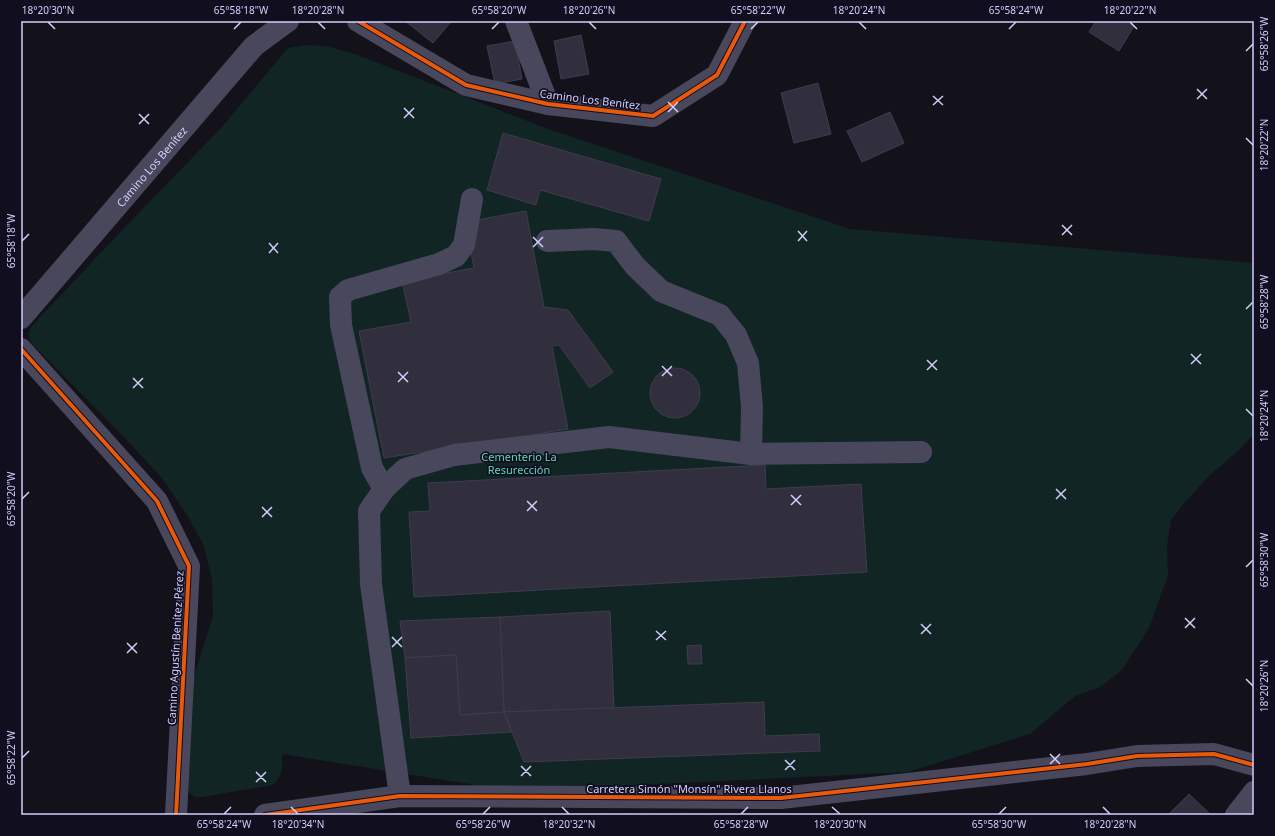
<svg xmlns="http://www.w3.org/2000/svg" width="1275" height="836" viewBox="0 0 1275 836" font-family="'Noto Sans',sans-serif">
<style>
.green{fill:#112525}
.building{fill:#312f3d;stroke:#3e3c4e}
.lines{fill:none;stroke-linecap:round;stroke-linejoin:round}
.minor{stroke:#48475b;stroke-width:22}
.cycleway-casing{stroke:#100e1f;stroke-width:6}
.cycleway{stroke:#e8590c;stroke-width:4}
.ticks{fill:none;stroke:#d3cefc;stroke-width:1.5}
.labels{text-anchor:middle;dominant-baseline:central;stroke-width:3.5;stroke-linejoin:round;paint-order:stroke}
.street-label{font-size:11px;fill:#d3cefc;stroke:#100e1f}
.park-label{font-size:11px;fill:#5fd7b9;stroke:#100e1f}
.neatline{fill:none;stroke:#d3cefc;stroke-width:1.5}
.ticks-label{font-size:10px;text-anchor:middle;fill:#d3cefc}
</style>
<rect width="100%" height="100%" fill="#13121b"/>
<path class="green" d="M 305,45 L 326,46 L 355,54 L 548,129 L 850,229 L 1254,263 L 1254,434 L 1239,450 L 1211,474 L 1186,501 L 1171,520 L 1167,546 L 1168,575 L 1149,628 L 1122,670 L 1100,687 L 1075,696 L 1030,734 L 908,772 L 513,791 L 282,754 C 283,767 283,776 272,785 L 203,797 L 196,797 L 187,791 L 188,695 L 213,616 L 212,580 L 204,546 L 186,513 L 161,477 L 122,435 L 34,346 C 28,338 27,336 31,327 L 126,226 L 221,128 L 288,48 Z"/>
<g class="building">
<polygon points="405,21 448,21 450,23 433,43"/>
<polygon points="1096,21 1126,21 1134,26 1119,51 1089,32"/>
<polygon points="581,35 589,74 561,79 554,41"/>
<polygon points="515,41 522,79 495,84 487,46"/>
<polygon points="818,83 831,134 794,143 781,93"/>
<polygon points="890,112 904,143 862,162 847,131"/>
<polygon points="503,133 661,179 649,221 540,190 536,205 487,190"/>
<polygon points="526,211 544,307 568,310 613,372 590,388 559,345 552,346 568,429 384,458 359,331 411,322 402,281 474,268 465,222"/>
<circle cx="675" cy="393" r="25"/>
<polygon points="765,465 766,489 861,484 867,572 414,597 409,512 430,511 428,483"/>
<polygon points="610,611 614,708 504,712 500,617"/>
<polygon points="500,617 504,712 460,715 456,655 405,658 400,621"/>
<polygon points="701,645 702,664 688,664 687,646"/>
<polygon points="456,655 460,715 504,712 512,732 411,738 405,658"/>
<polygon points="764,702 765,736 819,734 820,751 524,762 504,712"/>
<polygon points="1189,794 1211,815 1168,815"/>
</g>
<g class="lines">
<g class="minor">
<polyline points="358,21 466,85 548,104 653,116 717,75 745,21"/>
<polyline points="516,21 548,104"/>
<polyline points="547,241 594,239 616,241 635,266 661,291 720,315 736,335 748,363 752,407 751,454"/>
<path id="s1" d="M 21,318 L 254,46 L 288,21"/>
<polyline points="21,349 157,501 189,566 176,815"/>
<polyline points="384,489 372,468 341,325 340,297 348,290 439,264 456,256 464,245 472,199"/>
<polyline points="400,796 371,584 369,511 384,489 405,469 454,455 609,437 751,454 921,452"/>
<polyline points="265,815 400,796 781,798 1087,764 1137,756 1214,754 1254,765"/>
<polyline points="1236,815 1254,792"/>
</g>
<defs>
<g id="cycleway">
<polyline points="358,21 466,85 548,104 653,116 717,75 745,21"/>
<polyline points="21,349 157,501 189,566 176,815"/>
<polyline points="265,815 400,796 781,798 1087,764 1137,756 1214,754 1254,765"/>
</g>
</defs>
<use href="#cycleway" class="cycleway-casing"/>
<use href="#cycleway" class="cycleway"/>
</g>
<path class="ticks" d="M 48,22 L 55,29M 318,22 L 325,29M 589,22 L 596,29M 859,22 L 866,29M 1130,22 L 1137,29M 234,29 L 241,22M 492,29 L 499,22M 751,29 L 758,22M 1009,29 L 1016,22M 1246,51 L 1253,44M 1197,89 L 1207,99M 933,96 L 943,105M 1197,99 L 1207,89M 668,102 L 678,112M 933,105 L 943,96M 404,108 L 414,118M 668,112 L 678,102M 139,114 L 149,124M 404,118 L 414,108M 139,124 L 149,114M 1246,138 L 1253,145M 1062,225 L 1072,235M 798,231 L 807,241M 1062,235 L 1072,225M 533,237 L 543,247M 22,241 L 29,234M 798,241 L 807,231M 269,243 L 278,253M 533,247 L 543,237M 269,253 L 278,243M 1246,309 L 1253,302M 1191,354 L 1201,364M 927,360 L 937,370M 1191,364 L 1201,354M 662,366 L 672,376M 927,370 L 937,360M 398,372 L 408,382M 662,376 L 672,366M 133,378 L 143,388M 398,382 L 408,372M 133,388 L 143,378M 1246,409 L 1253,416M 1056,489 L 1066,499M 791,495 L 801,505M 22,499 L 29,492M 1056,499 L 1066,489M 527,501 L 537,511M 791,505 L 801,495M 262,507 L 272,517M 527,511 L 537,501M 262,517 L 272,507M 1246,567 L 1253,560M 1185,618 L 1195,628M 921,624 L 931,634M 1185,628 L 1195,618M 656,631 L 666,640M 921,634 L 931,624M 392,637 L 402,647M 656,640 L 666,631M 127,643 L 137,653M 392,647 L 402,637M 127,653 L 137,643M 1246,679 L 1253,686M 1050,754 L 1060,764M 22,758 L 29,751M 785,760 L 795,770M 1050,764 L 1060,754M 521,766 L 531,776M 785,770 L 795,760M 256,772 L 266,782M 521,776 L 531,766M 256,782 L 266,772M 291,807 L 298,814M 562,807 L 569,814M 832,807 L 840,814M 1103,807 L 1110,814M 224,814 L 231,807M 483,814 L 490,807M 741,814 L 748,807M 999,814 L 1006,807"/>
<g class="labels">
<g class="street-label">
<text transform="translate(590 99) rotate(7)">Camino Los Benítez</text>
<text stroke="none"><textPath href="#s1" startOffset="200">Camino Los Benítez</textPath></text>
<text transform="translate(175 648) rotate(-87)">Camino Agustín Benítez Pérez</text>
<text x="689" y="788">Carretera Simón "Monsín" Rivera Llanos</text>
</g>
<g class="park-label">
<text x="519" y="456">Cementerio La<tspan x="519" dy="13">Resurección</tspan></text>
</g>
</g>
<rect width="1275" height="836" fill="none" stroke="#100e1f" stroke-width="44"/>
<rect x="22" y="22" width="1231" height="792" class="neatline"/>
<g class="ticks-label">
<text x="48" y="14">18°20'30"N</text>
<text x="241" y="14">65°58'18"W</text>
<text x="318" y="14">18°20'28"N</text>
<text x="499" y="14">65°58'20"W</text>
<text x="589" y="14">18°20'26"N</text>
<text x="758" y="14">65°58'22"W</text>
<text x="859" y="14">18°20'24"N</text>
<text x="1016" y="14">65°58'24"W</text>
<text x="1130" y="14">18°20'22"N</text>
<text transform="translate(1264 44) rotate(-90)" y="4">65°58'26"W</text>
<text transform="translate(1264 145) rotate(-90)" y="4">18°20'22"N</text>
<text transform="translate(11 241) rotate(-90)" y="4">65°58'18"W</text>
<text transform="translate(1264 302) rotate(-90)" y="4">65°58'28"W</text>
<text transform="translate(1264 416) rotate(-90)" y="4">18°20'24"N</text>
<text transform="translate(11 499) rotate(-90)" y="4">65°58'20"W</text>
<text transform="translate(1264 560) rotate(-90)" y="4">65°58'30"W</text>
<text transform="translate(1264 686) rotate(-90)" y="4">18°20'26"N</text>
<text transform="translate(11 758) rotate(-90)" y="4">65°58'22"W</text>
<text x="224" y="828">65°58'24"W</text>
<text x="298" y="828">18°20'34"N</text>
<text x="483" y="828">65°58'26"W</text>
<text x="569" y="828">18°20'32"N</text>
<text x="741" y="828">65°58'28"W</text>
<text x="840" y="828">18°20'30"N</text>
<text x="999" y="828">65°58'30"W</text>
<text x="1110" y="828">18°20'28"N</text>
</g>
</svg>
